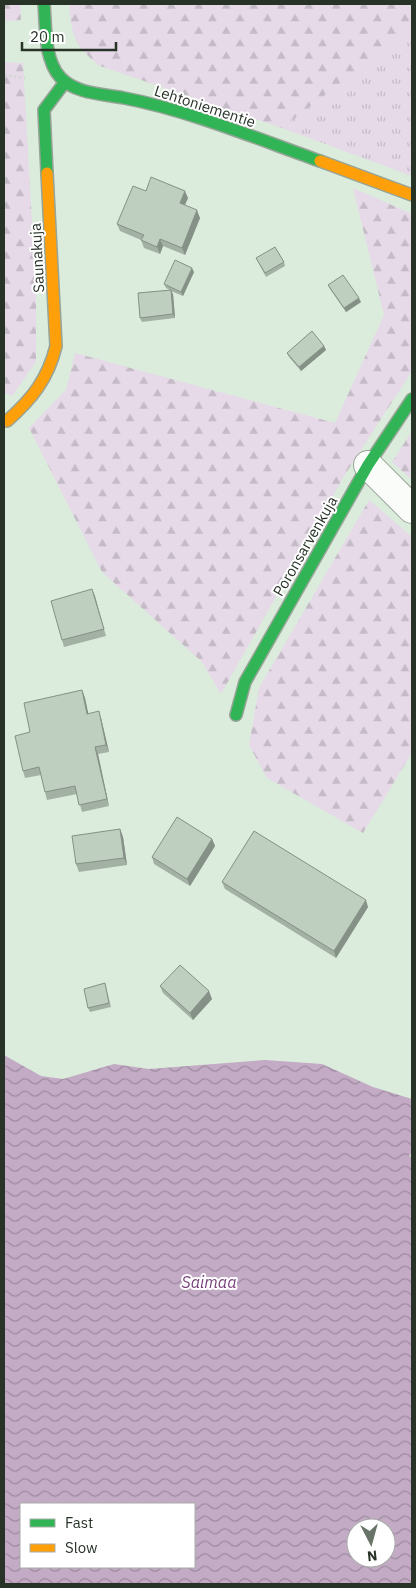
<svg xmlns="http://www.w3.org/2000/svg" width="416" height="1588" viewBox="0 0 416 1588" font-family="'IBM Plex Sans',sans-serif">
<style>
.grass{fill:url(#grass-tufts)}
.forest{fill:url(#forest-firs)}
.water{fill:url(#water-waves);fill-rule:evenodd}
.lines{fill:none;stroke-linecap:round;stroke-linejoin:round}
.street-casing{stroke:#97a498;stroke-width:30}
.fast-casing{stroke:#97a498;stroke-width:14}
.slow-casing{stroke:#97a498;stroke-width:14}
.path{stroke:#d3d8d4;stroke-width:3;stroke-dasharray:2.5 2.5;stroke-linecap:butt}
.street{stroke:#fafcfa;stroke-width:28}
.fast{stroke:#30b455;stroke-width:11}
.slow{stroke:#ff9f0a;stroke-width:11}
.wall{fill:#a3b1a4}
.shaded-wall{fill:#859086}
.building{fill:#becebf;stroke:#859086}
.labels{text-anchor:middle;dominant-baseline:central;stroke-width:4;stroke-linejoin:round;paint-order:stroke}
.street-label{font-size:15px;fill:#283328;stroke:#fff}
.water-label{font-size:16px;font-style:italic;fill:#763f7a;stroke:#fff}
</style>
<defs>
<pattern id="grass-tufts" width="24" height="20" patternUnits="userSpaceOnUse" patternTransform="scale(1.25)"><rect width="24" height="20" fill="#e6d9e8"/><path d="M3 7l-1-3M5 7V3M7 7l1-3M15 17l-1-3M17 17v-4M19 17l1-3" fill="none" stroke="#c5bbc7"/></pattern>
<pattern id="forest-firs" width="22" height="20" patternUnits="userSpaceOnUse" patternTransform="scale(1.25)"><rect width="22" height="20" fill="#e6d9e8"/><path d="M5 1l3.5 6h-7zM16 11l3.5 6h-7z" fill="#c5bbc7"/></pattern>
<pattern id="water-waves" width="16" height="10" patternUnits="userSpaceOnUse" patternTransform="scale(1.25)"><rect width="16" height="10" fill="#c3aac5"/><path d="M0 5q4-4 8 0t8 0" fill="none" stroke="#9e8ba0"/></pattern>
</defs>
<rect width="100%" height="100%" fill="#dbecdc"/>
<polygon class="grass" points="412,27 412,176 282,128"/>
<g class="forest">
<polygon points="4,4 20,4 21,20 4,21"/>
<path d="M 69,4 L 412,4 L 412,27 L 282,128 L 100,66 C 74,46 72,36 69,4 Z"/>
<polygon points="4,62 23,63 36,291 36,362 12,396 4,393"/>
<polygon points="353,188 412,214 412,371 346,473 221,694 202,662 102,572 29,428 66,390 75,353 335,423 384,315"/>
<polygon points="412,431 412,480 392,462"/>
<polygon points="369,500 412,537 412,753 363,833 267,778 249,745 259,688"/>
</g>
<path class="water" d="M 4,1055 L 41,1076 L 63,1079 L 114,1064 L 149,1069 L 265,1060 L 322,1064 L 373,1087 L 412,1099 L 412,1584 L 4,1584 ZM 21,1504 L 194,1504 L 194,1567 L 21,1567 ZM 356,1528 L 386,1528 L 386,1558 L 356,1558 Z"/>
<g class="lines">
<defs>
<polyline id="street" points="368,465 412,509"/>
<g id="fast">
<path d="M 44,4 C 46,27 44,59 60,77 C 75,94 104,94 124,98 C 188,110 258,139 320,161"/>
<polyline points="47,173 44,110 65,82"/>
<polyline points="236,715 245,682 368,465 412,399"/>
</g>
<g id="slow">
<polyline points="320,161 412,195"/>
<path d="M 7,421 C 32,399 48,379 56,346 L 47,173"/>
</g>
</defs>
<use href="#street" class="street-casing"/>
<use href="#fast" class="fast-casing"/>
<use href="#slow" class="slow-casing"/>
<g class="path">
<polyline points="4,75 25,78"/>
<polyline points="410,1157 412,1154"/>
</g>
<use href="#street" class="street"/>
<use href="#fast" class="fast"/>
<use href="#slow" class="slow"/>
</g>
<g class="wall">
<polygon points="146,191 188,198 185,205 200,218 185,255 163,246 160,254 144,248 141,240 120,231 117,224"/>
<polygon points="256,258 284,262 285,266 266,277"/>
<polygon points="194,272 183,296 171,291 173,294 175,318 142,322 140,318 170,290 166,288 164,284"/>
<polygon points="328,285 361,302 346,312 330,289"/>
<polygon points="324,346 326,350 301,371 289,357 287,353"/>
<polygon points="92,589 106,636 64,647 62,640"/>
<polygon points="82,690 85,698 88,714 101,718 109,752 98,754 109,806 82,812 77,794 47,800 45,792 41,775 25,778 23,771 30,732"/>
<polygon points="120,829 123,837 127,865 79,872 76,864"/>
<polygon points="212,839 215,846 190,886 154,864 152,857"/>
<polygon points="222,882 368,907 336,958 225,889"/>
<polygon points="105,983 111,1007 90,1012 88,1008"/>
<polygon points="160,986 212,999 193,1020 163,993"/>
</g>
<g class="shaded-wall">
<polygon points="185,191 188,198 182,211 180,203"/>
<polygon points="197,210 200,218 185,255 182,248"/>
<polygon points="160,239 163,246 160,254 157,247"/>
<polygon points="192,268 194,272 183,296 181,292"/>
<polygon points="171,290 173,294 175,318 173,314"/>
<polygon points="359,298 361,302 346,312 344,308"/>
<polygon points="324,346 326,350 301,371 299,367"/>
<polygon points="92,589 95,596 106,636 104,629"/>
<polygon points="82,690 85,698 90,721 87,714"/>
<polygon points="99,711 101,718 109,752 106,745"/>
<polygon points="95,747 98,754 109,806 107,799"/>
<polygon points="120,829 123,837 127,865 124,858"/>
<polygon points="212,839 215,846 190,886 187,879"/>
<polygon points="366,900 368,907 336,958 334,951"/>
<polygon points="209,991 212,999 193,1020 190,1013"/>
</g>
<g class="building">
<polygon points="151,177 185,191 180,203 197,210 182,248 160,239 157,247 141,240 144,235 117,224 133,186 146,191"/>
<polygon points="275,247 284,262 265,273 256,258"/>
<polygon points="175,260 192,268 181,292 164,284"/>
<polygon points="343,275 359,298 344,308 328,285"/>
<polygon points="171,290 173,314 140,318 138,293"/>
<polygon points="312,331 324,346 299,367 287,353"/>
<polygon points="92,589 104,629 62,640 51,601"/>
<polygon points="82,690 87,714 99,711 106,745 95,747 107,799 79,805 75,786 45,792 39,767 23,771 15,736 30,732 24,703"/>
<polygon points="177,817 212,839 187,879 152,857"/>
<polygon points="120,829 124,858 76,864 72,836"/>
<polygon points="254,831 366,900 334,951 222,882"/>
<polygon points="180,965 209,991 190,1013 160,986"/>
<polygon points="105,983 109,1003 88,1008 84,989"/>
</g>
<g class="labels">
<g class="street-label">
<text transform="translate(205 106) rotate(18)">Lehtoniementie</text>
<text transform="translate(37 258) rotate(-93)">Saunakuja</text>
<text transform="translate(305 546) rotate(-60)">Poronsarvenkuja</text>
</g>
<g class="water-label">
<text x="209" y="1282">Saimaa</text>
</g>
</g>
<rect width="416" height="1588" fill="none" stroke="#283328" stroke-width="10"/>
<rect x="20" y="1503" width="175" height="65" fill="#ffffff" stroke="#a9ada9"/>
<rect x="30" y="1519" width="25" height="8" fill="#30b455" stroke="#a9ada9"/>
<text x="65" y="1528" font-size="15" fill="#283328">Fast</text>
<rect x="30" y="1544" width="25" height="8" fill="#ff9f0a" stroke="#a9ada9"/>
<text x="65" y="1553" font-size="15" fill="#283328">Slow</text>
<g transform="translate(371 1543) rotate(174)"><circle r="24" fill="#ffffff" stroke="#a9ada9"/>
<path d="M0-4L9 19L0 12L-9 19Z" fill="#677467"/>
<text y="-8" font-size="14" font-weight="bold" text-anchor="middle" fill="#283328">N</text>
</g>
<path d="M22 42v8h94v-8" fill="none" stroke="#283328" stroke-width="2.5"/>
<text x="30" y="42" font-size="15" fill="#283328" stroke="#ffffff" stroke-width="4" paint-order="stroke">20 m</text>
</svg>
